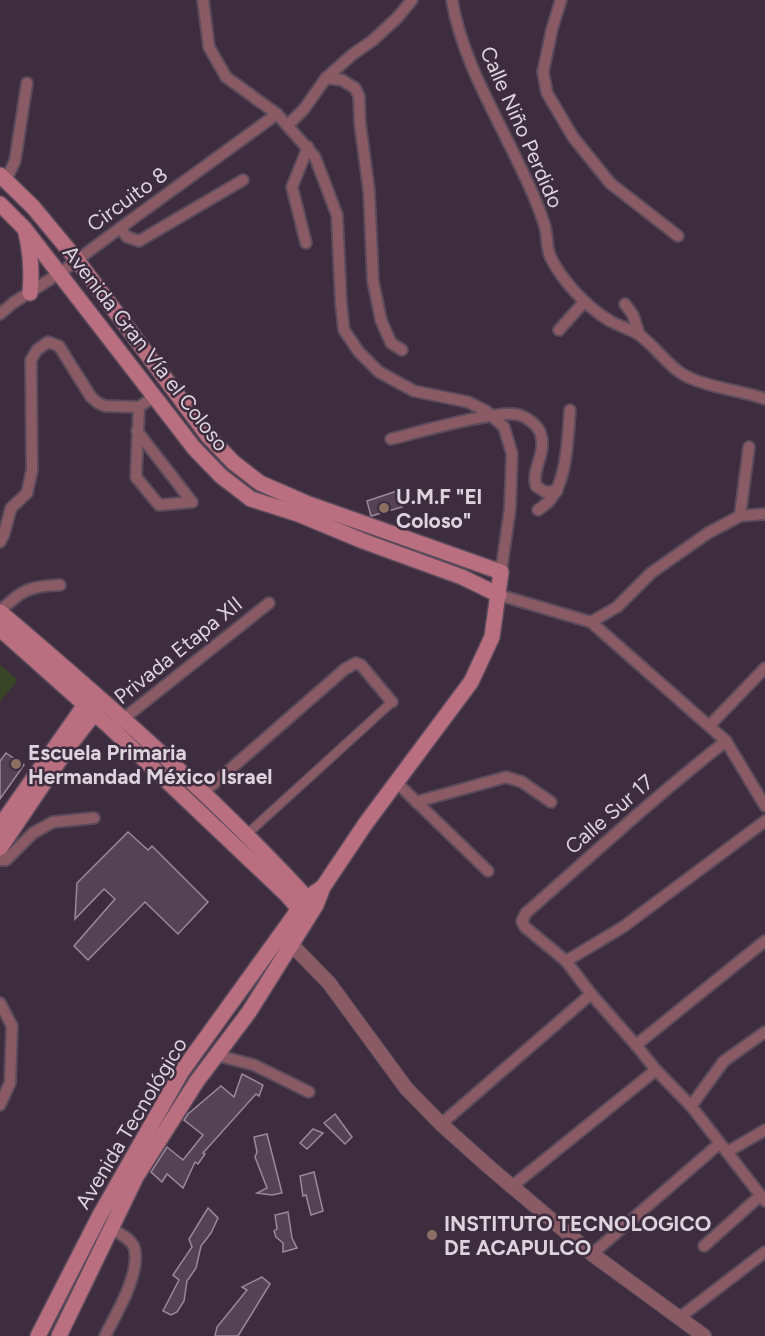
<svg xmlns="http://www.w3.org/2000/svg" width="765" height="1336" viewBox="0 0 765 1336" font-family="Figtree,sans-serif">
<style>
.green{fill:#394626}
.building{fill:#554355;stroke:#9c889c;stroke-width:1.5}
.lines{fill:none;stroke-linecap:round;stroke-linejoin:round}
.pedestrian-casing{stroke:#5b4b5b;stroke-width:11}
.minor-casing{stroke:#5b4b5b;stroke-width:14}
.tertiary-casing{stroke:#5b4b5b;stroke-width:16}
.secondary-casing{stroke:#5b4b5b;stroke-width:18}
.pedestrian{stroke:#8b5b65;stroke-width:8}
.minor{stroke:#8b5b65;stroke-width:10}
.tertiary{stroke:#8b5b65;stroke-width:14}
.secondary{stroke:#ba6f81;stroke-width:15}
.education-dot{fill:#8d6e63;stroke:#3e2d3e;stroke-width:2}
.labels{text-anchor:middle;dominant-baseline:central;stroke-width:5;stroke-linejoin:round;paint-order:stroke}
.street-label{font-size:21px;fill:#ddd3dd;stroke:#3e2d3e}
.poi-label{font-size:21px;font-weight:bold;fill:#ddd3dd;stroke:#3e2d3e;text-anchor:start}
</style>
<rect width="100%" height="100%" fill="#3e2d3e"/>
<polygon class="green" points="0,665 18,680 0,701"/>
<g class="building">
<polygon points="397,491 402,507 371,516 367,501"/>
<polygon points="6,753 24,765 0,799 0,761"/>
<polygon points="128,832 148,850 152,846 208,902 178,934 145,902 88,960 74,946 115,899 104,889 75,919 77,883"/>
<polygon points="242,1074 263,1085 259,1096 256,1094 203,1153 205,1154 198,1164 195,1162 183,1188 167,1174 162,1182 151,1172 167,1147 183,1160 203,1135 184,1120 188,1114 221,1086 234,1097"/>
<polygon points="335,1114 352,1137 345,1144 324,1123"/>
<polygon points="313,1129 323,1133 307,1149 300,1143"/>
<polygon points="267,1134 282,1193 272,1195 257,1193 267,1188 255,1157 257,1152 254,1137"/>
<polygon points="314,1172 323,1211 311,1215 306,1195 303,1196 300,1176"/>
<polygon points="208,1208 218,1218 211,1233 201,1246 196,1268 187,1281 184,1301 177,1312 171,1315 163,1311 179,1280 173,1275 192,1247 189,1239"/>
<polygon points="288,1212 292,1238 297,1248 283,1252 283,1243 276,1237 274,1231 277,1229 275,1215"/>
<polygon points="262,1277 270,1284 238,1336 215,1336 217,1327 247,1290 242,1287"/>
</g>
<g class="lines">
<defs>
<polyline id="pedestrian" points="246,835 392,702"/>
<g id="minor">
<polyline points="203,0 209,47 226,77 277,114 315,157 337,215 341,303 344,330 359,352 379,372 414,391 468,402 486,411 504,427 512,454 510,509 501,572"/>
<path d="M 452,0 C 461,55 491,106 515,156 C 526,179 538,202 545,227 C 548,237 546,249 551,258 C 562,281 588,308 610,321 C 619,326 630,329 638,334 C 657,347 669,369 690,378 C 714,389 741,390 765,399"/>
<polyline points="561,0 552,29 543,72 547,93 573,137 610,183 678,236"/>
<polyline points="326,78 342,80 355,88 359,96 360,123 369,191 373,281 381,320 391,343 402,350"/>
<polyline points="288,125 304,109 326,78 353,54 372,41 397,18 412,0"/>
<polyline points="6,180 15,161 27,83"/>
<polyline points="120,228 127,237 139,241 243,180"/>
<polyline points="306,243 292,187 308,147"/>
<polyline points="625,304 633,315 639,334"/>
<polyline points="0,314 13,303 60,273 120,228 277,114"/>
<polyline points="559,330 584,302"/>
<polyline points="139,407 136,477 159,505 192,502"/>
<polyline points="137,431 192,502"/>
<path d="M 391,439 C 416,433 498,409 519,415 C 527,417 537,425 540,432 C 548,452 531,468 536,486 L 545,492 L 557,491"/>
<path d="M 538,510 C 543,506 549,503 552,497 C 567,478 568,435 570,410"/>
<polyline points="740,516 749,447"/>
<polyline points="0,542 4,534 11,508 27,493 32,470 31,360 37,350 48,342 59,346 91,397 98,403 105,406 139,407 155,396"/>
<polyline points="499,595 591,622 726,741 765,806"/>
<path d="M 0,611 C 22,590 29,586 60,585"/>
<polyline points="591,622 617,607 651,573 708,533 740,516 765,514"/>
<polyline points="118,723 269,603"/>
<polyline points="710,725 765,668"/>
<path d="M 726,741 C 657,795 592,855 526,913 L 522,921 L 525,927 L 566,961 L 591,994 L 636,1045 L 656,1070 L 691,1106 L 765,1201"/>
<polyline points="397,783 488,871"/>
<polyline points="203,793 345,669 356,663 361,665 392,702"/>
<polyline points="416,802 506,777 522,782 551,802"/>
<polyline points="0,860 6,860 33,833 53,822 94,818"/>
<polyline points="566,961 623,927 765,821"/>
<polyline points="0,1003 12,1026 10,1083 0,1105"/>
<polyline points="636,1045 765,941"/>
<polyline points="216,1055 254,1065 309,1092"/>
<polyline points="691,1106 724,1061 765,1032"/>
<polyline points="441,1124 591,994"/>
<polyline points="727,1152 765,1130"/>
<polyline points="511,1187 656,1070"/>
<polyline points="704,1246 761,1195"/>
<polyline points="592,1254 719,1144"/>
<polyline points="679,1318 765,1252"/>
<path d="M 105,1336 C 116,1314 139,1277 135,1251 C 134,1240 120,1234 112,1229"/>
</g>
<polyline id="tertiary" points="292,945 329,983 406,1088 441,1124 489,1167 592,1254 704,1336"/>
<g id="secondary">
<polyline points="0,175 33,207 77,260 208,436 233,462 260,483 306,503 501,572 492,637 471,682 366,823 323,887 316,905 249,1012 197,1081 136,1177 59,1336"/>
<polyline points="0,204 24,228 194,448 221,476 251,499 298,514 363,541 462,577 499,595"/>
<path d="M 26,233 C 31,254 32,272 30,293"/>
<path d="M 0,612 C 106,702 212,795 307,898"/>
<polyline points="0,629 111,728 287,895 299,909"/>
<polyline points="0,826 89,699"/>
<polyline points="0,848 69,746 100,706"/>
<polyline points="38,1336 100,1215 182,1071 307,898 323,887"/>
</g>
</defs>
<use href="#pedestrian" class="pedestrian-casing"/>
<use href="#minor" class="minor-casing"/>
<use href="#tertiary" class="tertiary-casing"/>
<use href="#secondary" class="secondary-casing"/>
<use href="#pedestrian" class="pedestrian"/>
<use href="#minor" class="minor"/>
<use href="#tertiary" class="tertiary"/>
<use href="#secondary" class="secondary"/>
</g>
<g class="education-dot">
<circle cx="384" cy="508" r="6"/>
<circle cx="16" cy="764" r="6"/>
<circle cx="432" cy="1235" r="6"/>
</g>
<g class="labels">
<g class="street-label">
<text transform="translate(522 127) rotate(66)">Calle Niño Perdido</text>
<text transform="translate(127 199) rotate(-36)">Circuito 8</text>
<text transform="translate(146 348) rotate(52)">Avenida Gran Vía el Coloso</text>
<text transform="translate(178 650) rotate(-39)">Privada Etapa XII</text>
<text transform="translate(609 814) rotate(-41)">Calle Sur 17</text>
<text transform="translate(131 1123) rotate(-59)">Avenida Tecnológico</text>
</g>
<g class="poi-label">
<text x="396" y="496">U.M.F "El<tspan x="396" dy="24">Coloso"</tspan></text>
<text x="28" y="752">Escuela Primaria<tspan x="28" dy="24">Hermandad México Israel</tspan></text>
<text x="444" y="1223">INSTITUTO TECNOLOGICO<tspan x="444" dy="24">DE ACAPULCO</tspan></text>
</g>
</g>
</svg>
